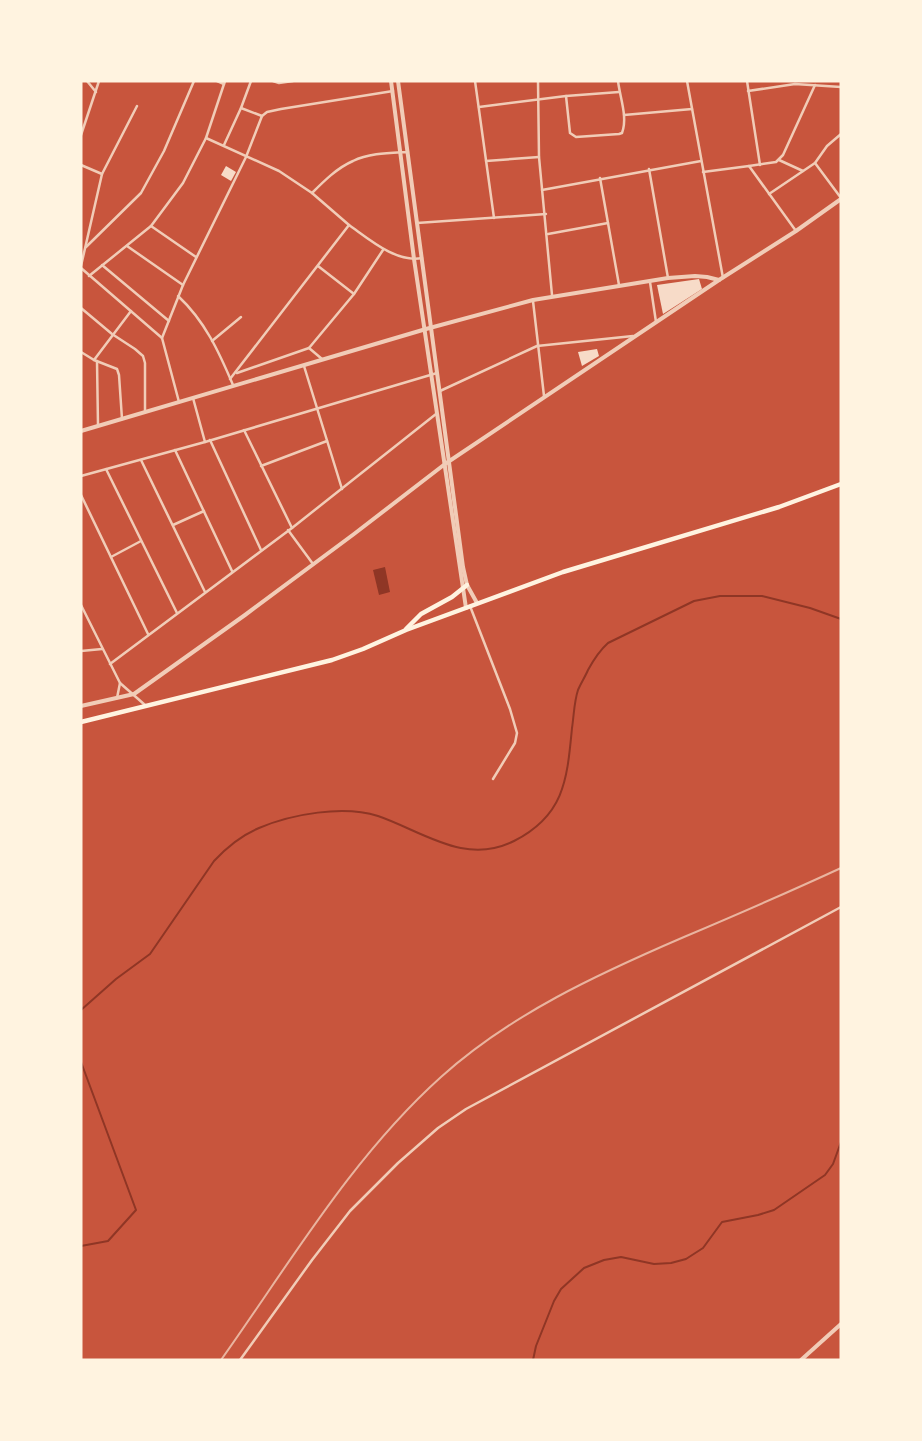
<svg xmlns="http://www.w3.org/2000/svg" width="922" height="1441" viewBox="0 0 922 1441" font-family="Commissioner,sans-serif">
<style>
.water{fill:#8f3625}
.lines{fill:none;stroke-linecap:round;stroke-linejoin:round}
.stream{stroke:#8f3625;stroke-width:2}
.building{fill:#f7dbc8}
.minor{stroke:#f1ccb7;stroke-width:2.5}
.tertiary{stroke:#f1ccb7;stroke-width:4}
.primary{stroke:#fff3e0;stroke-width:4.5}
.rail{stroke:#e9b49f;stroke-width:2}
</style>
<rect width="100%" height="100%" fill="#c8553d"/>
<polygon class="water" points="385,567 390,592 379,595 373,570"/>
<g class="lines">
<g class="stream">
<path d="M 81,1010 L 116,979 L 150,954 L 214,861 C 226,848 242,835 259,828 C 292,814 343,805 378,816 C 422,831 465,866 514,841 C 565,815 567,779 572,728 C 574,715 574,702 578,690 C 581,683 585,677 588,670 C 594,659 599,651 608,643 L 694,601 L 720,596 L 762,596 L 810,608 L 841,619"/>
<polyline points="81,1062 136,1210 108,1241 81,1246"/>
<polyline points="533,1360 536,1346 554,1301 561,1289 584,1268 604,1260 621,1257 654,1264 671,1263 686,1259 703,1248 722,1222 758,1215 774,1210 825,1175 833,1164 841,1142"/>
</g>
</g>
<g class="building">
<polygon points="226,166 236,172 231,181 221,175"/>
<polygon points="699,279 702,289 663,314 657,285"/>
<polygon points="597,349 599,356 582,366 578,352"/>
</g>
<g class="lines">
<g class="minor">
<polyline points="87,81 96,92"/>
<polyline points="217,81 224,84"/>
<polyline points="273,81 279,83 293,81"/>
<polyline points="475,81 494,218"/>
<polyline points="538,81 539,157 552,295"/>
<polyline points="687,81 723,278"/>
<polyline points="747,81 760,165"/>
<polyline points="748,91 795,84 841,87"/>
<path d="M 566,96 L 570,133 L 576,137 L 619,134 L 622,133 C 628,117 620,98 618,81"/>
<polyline points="479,107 566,96 619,92"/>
<polyline points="241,108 262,116"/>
<polyline points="624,115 692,109"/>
<polyline points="81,135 99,81"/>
<polyline points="206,138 279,171 312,193 349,225 230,379"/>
<polyline points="224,145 241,108 251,81"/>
<polyline points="779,160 803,171"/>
<polyline points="486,161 539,157"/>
<polyline points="815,163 841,198"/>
<polyline points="81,165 102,174"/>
<polyline points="749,166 776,162 783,155 815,85"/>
<polyline points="649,169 668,278"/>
<polyline points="703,172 749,166 796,231"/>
<polyline points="600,178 619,285"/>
<polyline points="542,190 701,161"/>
<path d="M 312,193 C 324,181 337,168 353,161 C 369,153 390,153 408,152"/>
<polyline points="769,194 815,163 827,146 841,134"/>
<polyline points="417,223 546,214"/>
<path d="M 349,225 C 369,239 396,263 422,258"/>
<polyline points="151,226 196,257"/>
<polyline points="548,234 608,223"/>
<polyline points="127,246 183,285"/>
<polyline points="86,247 141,193 164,151 194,81"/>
<polyline points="102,265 169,321"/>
<polyline points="81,266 102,174 137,106"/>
<polyline points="318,266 354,294"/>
<polyline points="81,268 162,338 179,402"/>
<polyline points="89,276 151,226 183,183 206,138 225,81"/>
<polyline points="650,282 656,322"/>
<path d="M 178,296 C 205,321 219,352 233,385"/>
<polyline points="533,301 544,396"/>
<polyline points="81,308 112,334 135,349 143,356 145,363 145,412"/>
<polyline points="162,338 183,285 246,157 262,116 267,112 281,109 393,91"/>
<polyline points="212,341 241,317"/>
<polyline points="81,352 94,360 117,369 119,375 122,419"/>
<polyline points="322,359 309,348 354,294 383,250"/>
<polyline points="94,360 131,311"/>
<polyline points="97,361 98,426"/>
<polyline points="304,366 342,489"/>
<polyline points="237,373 309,348"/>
<polyline points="440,391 537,346 633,336"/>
<polyline points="193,398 205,442"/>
<polyline points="244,430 292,528"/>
<polyline points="210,440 261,550"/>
<polyline points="175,450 232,571"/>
<polyline points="141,460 205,592"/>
<polyline points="261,466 327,441"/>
<polyline points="106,469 177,613"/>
<polyline points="81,476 205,442 437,373"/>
<polyline points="81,495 148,634"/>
<polyline points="173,525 204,511"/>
<polyline points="288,530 313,564"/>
<polyline points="111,557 141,541"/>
<polyline points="81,605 120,683 145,705"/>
<polyline points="470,606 510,709 517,733 515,743 493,779"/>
<polyline points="81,651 102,649"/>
<polyline points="110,664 292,528 436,414"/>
<polyline points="117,698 120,683"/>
<polyline points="240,1360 312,1260 350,1211 398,1163 438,1128 466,1109 841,907"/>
</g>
<g class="tertiary">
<polyline points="391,81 414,259 466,608"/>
<polyline points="398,81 463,567 467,585 477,603"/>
<polyline points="81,431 426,329 533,300 668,278 695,276 707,277 719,280"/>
<polyline points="81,706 134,694 245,615 354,534 445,464 719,280 796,231 841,199"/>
<polyline points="801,1360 841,1324"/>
</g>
<g class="primary">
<polyline points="406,629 421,614 452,597 467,585"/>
<polyline points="81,722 332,660 363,649 406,630 563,572 779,507 841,484"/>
</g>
<path class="rail" d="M 221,1360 C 290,1263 352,1157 441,1077 C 511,1014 598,974 684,937 C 736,915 789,892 841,868"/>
</g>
<rect width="922" height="1441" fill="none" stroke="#fff3e0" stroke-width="165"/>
</svg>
